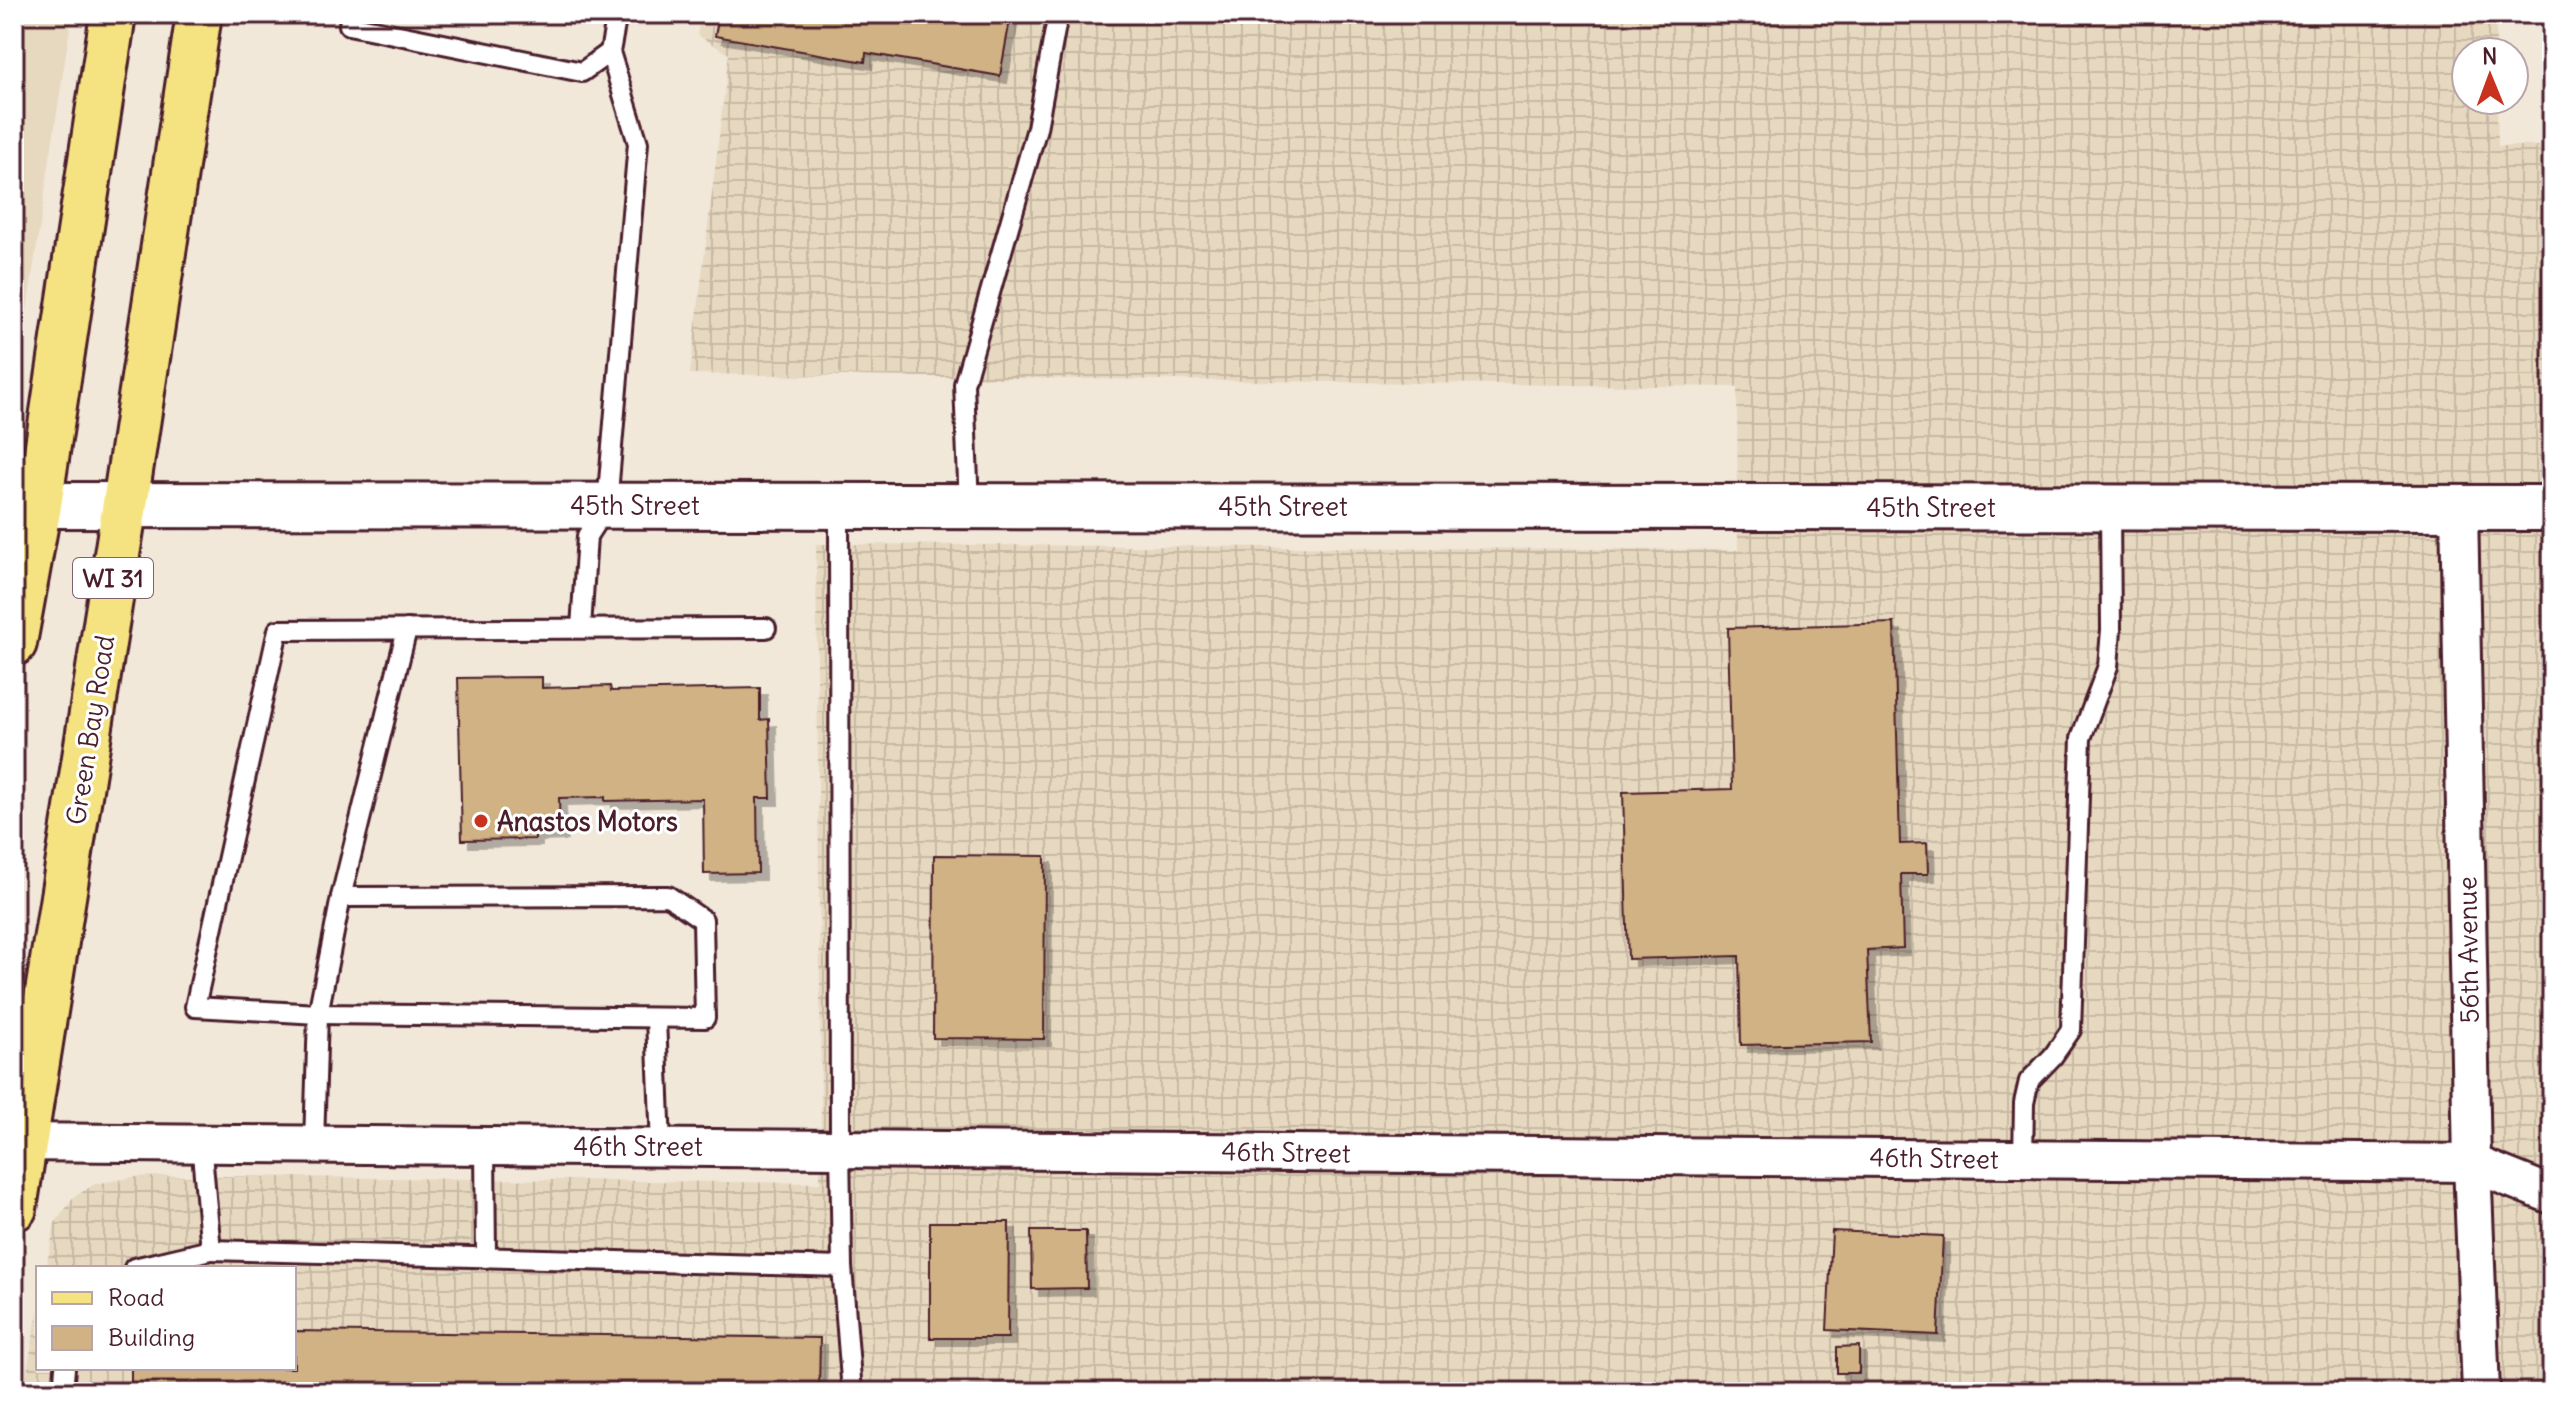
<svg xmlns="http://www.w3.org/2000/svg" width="2566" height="1406" viewBox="0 0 2566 1406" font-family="Delius,sans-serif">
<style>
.built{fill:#e7d8c0}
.industrial{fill:url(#industrial-grid)}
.building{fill:#d0b284;stroke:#4a1f2b;stroke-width:2;filter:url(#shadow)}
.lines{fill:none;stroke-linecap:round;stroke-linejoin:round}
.service-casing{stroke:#4a1f2b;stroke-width:24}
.minor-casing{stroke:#4a1f2b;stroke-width:42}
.tertiary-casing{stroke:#4a1f2b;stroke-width:50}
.primary-casing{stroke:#4a1f2b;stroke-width:50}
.service{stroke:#fff;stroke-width:18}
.minor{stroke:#fff;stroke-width:36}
.tertiary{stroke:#fff;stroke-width:44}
.primary{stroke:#f5e382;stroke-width:44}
.poi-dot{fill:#c8321e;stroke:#fff;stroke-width:3}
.labels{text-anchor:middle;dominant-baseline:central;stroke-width:6;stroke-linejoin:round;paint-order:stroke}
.shield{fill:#fff;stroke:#80626b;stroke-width:2}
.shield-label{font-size:24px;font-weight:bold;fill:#4a1f2b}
.street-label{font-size:26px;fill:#4a1f2b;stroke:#fff}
.poi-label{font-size:26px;font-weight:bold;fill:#4a1f2b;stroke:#fff;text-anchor:start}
</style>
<defs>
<pattern id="industrial-grid" width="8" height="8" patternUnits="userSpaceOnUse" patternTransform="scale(2)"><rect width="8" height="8" fill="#e7d8c0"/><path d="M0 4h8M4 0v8" fill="none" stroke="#c8b9a5"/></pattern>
<filter id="shadow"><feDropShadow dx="7" dy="7" stdDeviation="0" flood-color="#0004"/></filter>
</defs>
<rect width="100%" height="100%" fill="#f1e8da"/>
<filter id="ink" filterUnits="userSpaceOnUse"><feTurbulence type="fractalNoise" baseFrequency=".0125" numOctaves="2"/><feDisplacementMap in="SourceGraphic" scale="16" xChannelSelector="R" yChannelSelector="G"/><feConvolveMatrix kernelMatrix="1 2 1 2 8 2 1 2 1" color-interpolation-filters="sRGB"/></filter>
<g filter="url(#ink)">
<polygon class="built" points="14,14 72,14 14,395"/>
<polygon class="industrial" points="701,14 2496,14 2496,52 2466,52 2466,100 2497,100 2498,146 2552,146 2552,1392 23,1392 38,1311 38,1368 294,1368 294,1268 46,1268 55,1223 74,1197 95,1184 134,1177 210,1176 820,1183 821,1107 816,544 1738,550 1737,387 690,374 729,54 697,35"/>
<g class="building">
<polygon points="719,14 1011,14 1000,76 866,53 865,62 715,36"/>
<polygon points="1894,623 1900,844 1927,843 1928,874 1901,874 1903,948 1867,950 1871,1042 1741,1045 1739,956 1628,959 1623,792 1732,789 1728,628"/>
<polygon points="542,677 542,688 610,686 611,691 760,688 760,720 769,719 771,798 757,798 758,873 704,874 703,799 605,801 605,797 559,798 560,833 535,834 535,839 462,840 458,678"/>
<polygon points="934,855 1045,856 1044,1039 933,1038"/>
<polygon points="930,1222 1009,1222 1008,1338 930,1338"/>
<polygon points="1031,1231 1086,1231 1087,1288 1032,1289"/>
<polygon points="1832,1231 1943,1236 1938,1335 1827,1330"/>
<polygon points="294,1331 820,1338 819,1392 131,1392 131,1368 294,1368"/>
<polygon points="1859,1346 1859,1373 1837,1373 1837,1347"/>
</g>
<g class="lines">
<defs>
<g id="service">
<polyline points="351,14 349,25 582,72 610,52"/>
<polyline points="839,506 840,1148 842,1267"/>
<polyline points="969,506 964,384 1037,128 1058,14"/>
<polyline points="581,628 587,536 607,505 638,143 610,52 617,14"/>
<polygon points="668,896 703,920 705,1018 318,1014 341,897"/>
<polyline points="341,897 407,629"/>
<polyline points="656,1018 661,1147"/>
<polyline points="314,1144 318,1014 195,1007 278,630 766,628"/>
<polyline points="485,1146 486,1258"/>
<polyline points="2023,1159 2024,1103 2029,1081 2053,1056 2071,1030 2081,738 2108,666 2111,630 2110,508"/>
<polyline points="211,1250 842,1267 852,1392"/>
<polyline points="134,1268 211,1250 201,1143"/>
<polyline points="63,1392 65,1368"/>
</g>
<g id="minor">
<polyline points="2459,508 2472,1163 2481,1392"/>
<polyline points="14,1142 2472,1163 2552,1195"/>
</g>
<polyline id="tertiary" points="39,505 2552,508"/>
<g id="primary">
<polyline points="14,643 39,505 113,14"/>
<polyline points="14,1208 125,504 199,14"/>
</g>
</defs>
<use href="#service" class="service-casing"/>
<use href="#minor" class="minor-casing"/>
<use href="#tertiary" class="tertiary-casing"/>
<use href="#primary" class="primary-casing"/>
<use href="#service" class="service"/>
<use href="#minor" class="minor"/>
<use href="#tertiary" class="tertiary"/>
<use href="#primary" class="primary"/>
</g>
</g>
<circle class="poi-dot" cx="481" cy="821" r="8"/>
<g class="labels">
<rect class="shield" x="73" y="558" width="80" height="40" rx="6"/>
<g class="shield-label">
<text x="113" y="578">WI 31</text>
</g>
<g class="street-label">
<text x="635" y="505">45th Street</text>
<text x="1283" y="506">45th Street</text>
<text x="1931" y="507">45th Street</text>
<text transform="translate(90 730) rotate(-81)">Green Bay Road</text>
<text transform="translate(2468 950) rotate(-91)">56th Avenue</text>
<text x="638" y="1146">46th Street</text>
<text transform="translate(1286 1152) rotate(1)">46th Street</text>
<text transform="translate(1934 1158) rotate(1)">46th Street</text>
</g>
<g class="poi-label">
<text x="497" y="821">Anastos Motors</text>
</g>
</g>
<rect width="2566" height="1406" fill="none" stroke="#fff" stroke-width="48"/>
<rect x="24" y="24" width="2518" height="1358" fill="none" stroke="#4a1f2b" stroke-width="3" filter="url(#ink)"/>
<rect x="36" y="1266" width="260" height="104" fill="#ffffff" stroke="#b7a5aa" stroke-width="2"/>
<rect x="52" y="1292" width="40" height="12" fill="#f5e382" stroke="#b7a5aa" stroke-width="2"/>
<text x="108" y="1306" font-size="24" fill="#4a1f2b">Road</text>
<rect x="52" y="1326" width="40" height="24" fill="#d0b284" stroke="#b7a5aa" stroke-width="2"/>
<text x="108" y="1346" font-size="24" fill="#4a1f2b">Building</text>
<g transform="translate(2490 76) rotate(359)"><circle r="38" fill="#ffffff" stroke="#b7a5aa" stroke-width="2"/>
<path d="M0-6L14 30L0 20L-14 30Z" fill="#c8321e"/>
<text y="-12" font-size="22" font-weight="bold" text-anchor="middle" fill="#4a1f2b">N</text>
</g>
</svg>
